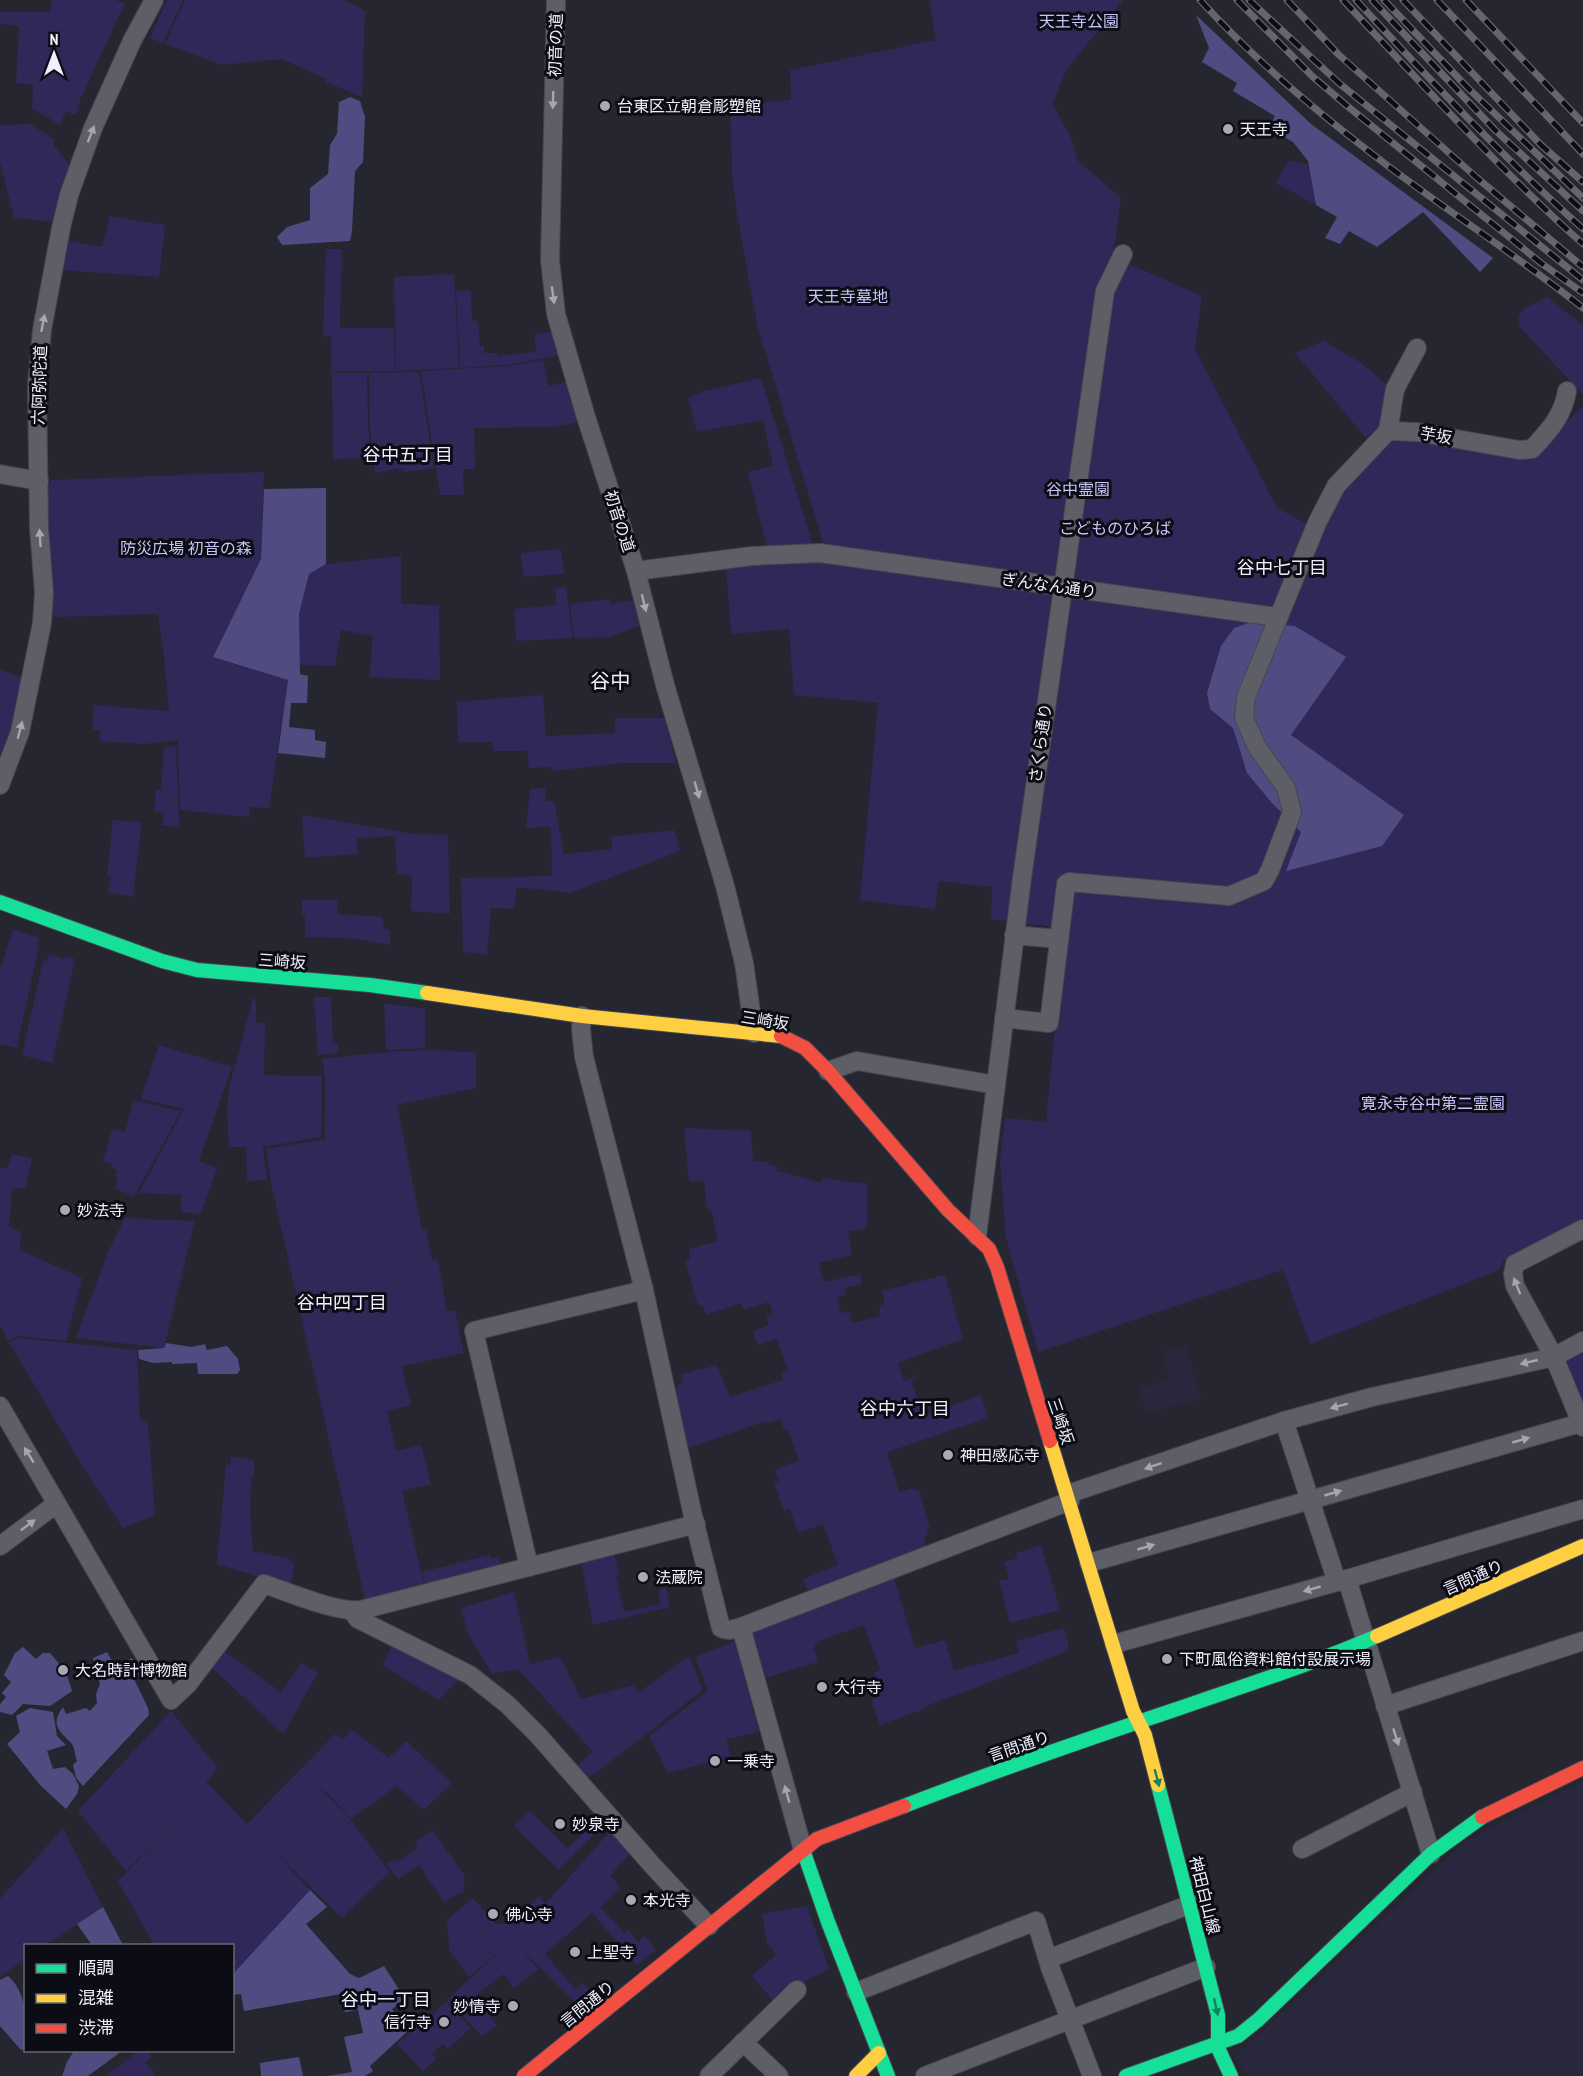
<svg xmlns="http://www.w3.org/2000/svg" width="1583" height="2076" viewBox="0 0 1583 2076" font-family="'PT Sans Narrow','Noto Sans JP',sans-serif">
<style>
.built{fill:#28273e}
.green{fill:#2f2859}
.forest{fill:#504c81}
.lines{fill:none;stroke-linecap:round;stroke-linejoin:round}
.street-casing{stroke:#45454e;stroke-width:20}
.fast-casing{stroke:#45454e;stroke-width:16}
.slow-casing{stroke:#45454e;stroke-width:16}
.jam-casing{stroke:#45454e;stroke-width:16}
.street{stroke:#5e5e67;stroke-width:18}
.fast{stroke:#16e098;stroke-width:14}
.slow{stroke:#ffcf43;stroke-width:14}
.jam{stroke:#f24e42;stroke-width:14}
.rail-casing{stroke:#65656d;stroke-width:7}
.rail{stroke:#0c0c14;stroke-width:4.5;stroke-dasharray:14;stroke-linecap:butt}
.oneway{fill:#a6a6b2}
.oneway2{fill:#12815d}
.poi-dot{fill:#a9a9b5;stroke:#0c0c14;stroke-width:2}
.labels{text-anchor:middle;dominant-baseline:central;stroke-width:6;stroke-linejoin:round;paint-order:stroke}
.park-label{font-size:16px;fill:#c6c4fa;stroke:#0c0c14}
.street-label{font-size:16px;fill:#efeffd;stroke:#0c0c14}
.poi-label{font-size:16px;fill:#efeffd;stroke:#0c0c14;text-anchor:start}
.neighbourhood-label{font-size:18px;fill:#efeffd;stroke:#0c0c14}
.quarter-label{font-size:20px;fill:#efeffd;stroke:#0c0c14}
</style>
<rect width="100%" height="100%" fill="#262630"/>
<g class="built">
<polygon points="1186,1345 1201,1399 1146,1413 1139,1388 1170,1379 1162,1352"/>
<polygon points="1583,1781 1583,2076 1248,2076 1234,2058 1467,1840"/>
</g>
<g class="green">
<polygon points="51,0 115,0 125,3 80,100 76,115 66,111 60,125 32,108 33,85 16,83 19,26 0,24 0,12 50,12"/>
<polygon points="167,0 183,0 163,43 150,38"/>
<polygon points="185,0 345,0 365,11 362,97 326,82 326,79 282,59 222,65 165,44"/>
<polygon points="929,0 1123,0 1066,70 1053,104 1072,140 1078,161 1121,198 1113,257 1202,296 1195,349 1277,508 1309,525 1391,442 1421,441 1530,458 1583,406 1583,1220 1504,1260 1499,1270 1310,1344 1283,1270 1038,1352 1006,1238 1000,1160 1005,1118 1046,1122 1055,1027 1068,929 991,919 992,887 939,881 935,909 860,900 878,703 794,695 789,629 731,634 726,565 828,559 757,324 736,208 732,173 730,106 791,100 790,70 936,40"/>
<polygon points="30,124 54,139 54,146 73,169 54,222 14,218 0,162 0,125"/>
<polygon points="1289,160 1309,165 1316,205 1276,183"/>
<polygon points="110,216 165,225 159,277 61,270 66,240 102,247"/>
<polygon points="326,249 342,249 340,328 394,328 395,371 331,372 331,337 323,336"/>
<polygon points="454,274 459,368 396,371 394,277"/>
<polygon points="471,290 472,320 478,321 480,346 484,346 484,353 497,353 498,356 536,352 534,335 552,331 559,355 508,365 460,368 456,291"/>
<polygon points="1547,297 1583,325 1583,395 1520,327 1518,316 1525,308"/>
<polygon points="1324,341 1360,362 1387,385 1384,422 1366,438 1295,353"/>
<polygon points="543,360 549,386 567,382 578,422 557,427 474,428 475,469 463,469 464,495 440,495 421,371 508,366"/>
<polygon points="419,372 434,468 404,472 403,468 375,473 370,429 369,373"/>
<polygon points="332,373 367,373 368,429 371,457 333,460"/>
<polygon points="761,378 813,545 767,547 748,472 773,466 763,420 697,432 688,398 705,391"/>
<polygon points="264,472 261,559 213,657 288,680 269,808 250,807 249,817 180,810 178,740 145,744 100,741 100,731 92,729 94,705 169,711 164,656 158,614 56,617 52,612 47,489 51,480"/>
<polygon points="561,549 564,574 523,577 521,553"/>
<polygon points="401,556 401,604 439,605 440,680 369,677 373,636 341,630 335,666 299,665 299,614 309,574 326,564"/>
<polygon points="566,587 573,638 516,641 514,609 556,605 555,588"/>
<polygon points="609,599 610,604 633,600 639,626 610,637 574,638 570,604"/>
<polygon points="0,670 25,678 13,727 0,766"/>
<polygon points="543,695 546,736 615,733 615,718 665,718 676,763 623,763 552,771 551,767 529,768 527,751 493,751 492,742 458,742 457,702"/>
<polygon points="176,746 179,827 162,825 164,813 154,811 156,790 161,790 164,748"/>
<polygon points="545,788 546,801 554,801 564,854 612,849 611,837 674,830 680,851 570,893 517,887 514,909 491,908 487,955 463,952 461,878 552,876 551,827 526,828 530,789"/>
<polygon points="302,815 413,834 448,835 450,914 411,911 412,875 397,874 395,836 357,838 358,854 305,858"/>
<polygon points="113,820 142,822 133,897 108,892 111,878 107,877"/>
<polygon points="302,900 337,900 338,914 382,917 384,928 390,930 390,945 348,938 305,937 305,917 302,914"/>
<polygon points="13,929 39,938 37,944 39,945 17,1048 0,1044 0,970"/>
<polygon points="49,954 64,959 65,956 75,959 52,1063 22,1055 43,961 47,961"/>
<polygon points="254,995 256,1004 256,1022 265,1023 264,1075 322,1076 321,1137 263,1147 267,1180 247,1181 246,1147 229,1147 227,1110 230,1084"/>
<polygon points="314,997 331,997 333,1043 338,1043 338,1053 318,1055"/>
<polygon points="384,1003 425,1009 425,1048 386,1050"/>
<polygon points="159,1045 232,1067 199,1161 217,1168 201,1214 181,1212 181,1195 139,1193 184,1109 141,1099"/>
<polygon points="428,1050 476,1052 476,1088 397,1105 422,1230 426,1230 432,1261 438,1260 447,1311 455,1310 464,1353 402,1366 411,1405 387,1411 396,1451 421,1445 431,1484 402,1491 424,1584 365,1599 271,1183 266,1149 325,1139 325,1077 322,1059 385,1052"/>
<polygon points="133,1100 181,1111 134,1197 115,1188 118,1178 115,1177 117,1170 111,1168 112,1164 103,1162 112,1129 125,1132"/>
<polygon points="684,1128 751,1131 753,1161 768,1162 768,1164 777,1167 777,1171 821,1183 823,1178 846,1182 867,1183 867,1228 848,1232 852,1255 819,1263 824,1282 860,1274 862,1284 845,1288 846,1295 837,1297 841,1313 849,1312 852,1323 881,1316 879,1306 885,1304 882,1291 945,1275 963,1339 898,1363 904,1381 920,1375 911,1381 924,1416 981,1395 988,1418 887,1452 899,1492 913,1488 914,1491 919,1490 930,1529 927,1530 928,1534 924,1536 927,1547 808,1592 803,1579 838,1565 823,1524 798,1533 790,1509 784,1511 774,1482 779,1481 775,1469 799,1461 788,1429 784,1430 781,1419 767,1423 766,1421 688,1448 674,1390 683,1381 682,1374 717,1365 730,1397 783,1380 781,1373 788,1371 777,1339 758,1345 753,1331 769,1325 766,1316 773,1314 769,1302 744,1310 741,1303 706,1315 702,1305 698,1306 685,1260 690,1258 689,1249 718,1241 711,1209 707,1209 704,1181 689,1182"/>
<polygon points="12,1154 32,1159 25,1188 12,1189 9,1227 21,1232 20,1250 82,1278 66,1341 20,1336 8,1341 0,1325 0,1167 7,1169"/>
<polygon points="125,1218 195,1221 164,1348 76,1338 109,1250"/>
<polygon points="19,1338 137,1350 140,1420 148,1421 155,1515 123,1528 85,1470 9,1342"/>
<polygon points="1583,1352 1583,1400 1566,1361"/>
<polygon points="231,1456 254,1460 254,1478 251,1478 250,1512 253,1551 288,1558 295,1565 290,1586 217,1564 226,1465 230,1465"/>
<polygon points="1041,1545 1060,1610 1010,1623 999,1581 1009,1579 1004,1562 1017,1558 1016,1553"/>
<polygon points="614,1552 619,1575 616,1576 624,1612 661,1604 658,1590 666,1588 670,1607 593,1625 581,1560"/>
<polygon points="490,1555 491,1559 498,1557 501,1566 426,1587 422,1572"/>
<polygon points="894,1577 915,1648 945,1640 954,1671 1019,1653 1016,1641 1064,1628 1069,1648 1067,1651 1009,1675 926,1706 927,1708 880,1725 871,1700 881,1696 873,1673 880,1670 864,1625 818,1641 814,1648 818,1662 765,1678 762,1676 750,1631"/>
<polygon points="514,1592 530,1664 560,1657 581,1699 633,1685 639,1692 689,1656 703,1690 584,1782 573,1769 593,1752 518,1669 492,1674 468,1634 461,1608"/>
<polygon points="735,1641 759,1732 727,1739 730,1757 668,1773 649,1736 708,1691 695,1657"/>
<polygon points="393,1644 461,1676 439,1700 382,1665"/>
<polygon points="221,1649 281,1692 302,1663 318,1673 283,1734 209,1665"/>
<polygon points="171,1711 218,1768 206,1782 247,1824 335,1734 344,1739 351,1729 389,1758 406,1741 452,1783 424,1810 397,1786 351,1819 332,1798 301,1772 331,1799 350,1819 390,1872 342,1918 270,1847 310,1890 233,1974 232,1946 154,1945 118,1881 184,1813 126,1871 78,1811"/>
<polygon points="530,1811 567,1848 596,1822 601,1827 559,1870 514,1826"/>
<polygon points="63,1828 103,1907 46,1945 26,1946 25,1959 0,1977 0,1899"/>
<polygon points="613,1828 634,1850 610,1875 621,1888 600,1907 625,1933 629,1930 638,1942 645,1936 656,1950 637,1965 592,1913 545,1954 575,1989 583,1983 597,1999 583,2010 512,1940 539,1969 514,1988 504,1974 476,1995 497,2026 482,2036 447,2000 510,1942 469,1977 449,1950 447,1920 473,1898 496,1924 512,1923 539,1896 545,1903 532,1919"/>
<polygon points="432,1830 465,1876 463,1892 444,1902 419,1865 398,1879 387,1864 395,1859 398,1862 418,1848 415,1842"/>
<polygon points="807,1906 829,1969 803,1982 794,1982 774,2002 752,1976 776,1955 767,1943 762,1914"/>
<polygon points="446,2002 471,2028 448,2049 443,2044 432,2054 436,2059 423,2071 397,2044"/>
<polygon points="140,2050 148,2051 152,2057 145,2062 156,2076 106,2076"/>
</g>
<g class="forest">
<polygon points="1196,15 1311,124 1493,258 1480,272 1423,212 1377,247 1349,231 1340,244 1325,238 1337,217 1316,205 1308,161 1293,142 1268,128 1275,116 1233,91 1237,83 1202,62 1209,48"/>
<polygon points="350,97 360,101 365,117 363,162 355,171 352,231 350,241 282,245 277,237 287,227 310,220 310,188 328,174 330,145 337,134 339,102"/>
<polygon points="326,488 326,564 309,574 299,614 300,674 308,676 307,703 291,703 289,727 315,730 315,740 326,742 325,758 278,753 288,680 213,657 261,559 264,489"/>
<polygon points="1251,622 1295,626 1346,657 1291,735 1404,815 1382,846 1286,871 1301,832 1271,802 1247,773 1233,728 1210,709 1207,693 1221,646 1234,628"/>
<polygon points="166,1343 192,1347 205,1344 207,1350 227,1346 238,1359 240,1370 237,1374 198,1374 197,1363 172,1364 172,1362 153,1363 139,1359 138,1350 164,1348"/>
<polygon points="23,1647 36,1659 43,1653 50,1653 66,1672 72,1691 50,1706 23,1704 12,1715 0,1712 0,1704 6,1697 2,1693 11,1682 4,1675 15,1653"/>
<path d="M 107,1652 L 115,1666 L 132,1658 L 140,1676 L 134,1679 L 148,1708 L 149,1715 L 83,1786 L 76,1778 L 73,1765 L 77,1761 C 75,1756 75,1747 71,1743 C 59,1730 50,1725 63,1707 L 66,1714 L 86,1708 L 90,1711 L 97,1703 L 96,1694 L 100,1684 L 93,1658 Z"/>
<polygon points="30,1708 53,1712 57,1736 66,1745 47,1751 53,1769 65,1767 73,1774 79,1786 77,1794 66,1809 41,1786 7,1744 20,1732 16,1716"/>
<polygon points="310,1890 327,1907 306,1924 350,1974 359,1978 384,1966 405,1999 392,2009 408,2031 370,2066 373,2071 365,2076 327,2076 352,2072 344,2037 363,2033 358,2010 345,2012 341,1994 244,2011 241,1994 233,1995 233,1974"/>
<polygon points="103,1907 123,1945 92,1945 77,1924"/>
<path d="M 8,1976 C 29,1995 26,2024 25,2049 L 21,2050 L 0,2026 L 0,1980 Z"/>
<polygon points="74,2051 74,2050 122,2051 88,2076 62,2076 67,2062"/>
<polygon points="299,2057 303,2076 261,2076 260,2063"/>
</g>
<g class="lines">
<defs>
<g id="street">
<polyline points="556,0 550,260 556,314 586,417 636,571 665,685 725,886 744,963 754,1033"/>
<polyline points="1388,431 1395,389 1417,348"/>
<polyline points="0,474 39,481"/>
<polyline points="636,571 752,556 820,553 1277,617"/>
<polyline points="0,785 20,732 42,623 44,593 39,528 37,385 42,330 61,228 69,195 93,128 132,41 154,0"/>
<polyline points="1014,935 1059,939"/>
<path d="M 582,1016 L 581,1029 L 584,1057 L 644,1290 L 693,1516 L 721,1628 C 728,1632 734,1629 741,1627 L 1070,1501"/>
<path d="M 1004,1018 L 1049,1023 L 1066,884 L 1069,882 L 1229,896 L 1264,881 L 1270,870 L 1292,812 L 1286,788 L 1257,747 L 1244,718 L 1246,697 L 1317,523 L 1336,486 L 1388,431 L 1417,432 L 1519,450 L 1532,449 C 1549,431 1563,416 1567,391"/>
<polyline points="828,1071 857,1061 996,1085"/>
<polyline points="1583,1229 1515,1264 1513,1274 1515,1286 1554,1357 1583,1427"/>
<polyline points="977,1236 1022,878 1105,291 1123,254"/>
<path d="M 0,1406 L 171,1700 L 188,1684 L 264,1584 C 288,1592 337,1613 361,1610 L 696,1524"/>
<polyline points="1284,1421 1337,1582"/>
<polyline points="1068,1494 1284,1421 1372,1397 1554,1357 1583,1341"/>
<polyline points="0,1546 56,1504"/>
<polyline points="1089,1563 1581,1423"/>
<polyline points="529,1567 474,1331 644,1290"/>
<polyline points="1347,1579 1583,1509"/>
<polyline points="352,1611 358,1619 470,1675 508,1705 537,1734 653,1866 709,1926"/>
<polyline points="741,1627 803,1850"/>
<polyline points="1114,1644 1347,1579 1431,1854"/>
<polyline points="1385,1706 1583,1641"/>
<polyline points="1302,1849 1413,1792"/>
<polyline points="1048,1959 1191,1904"/>
<polyline points="856,1992 1036,1921 1051,1970 1092,2076"/>
<polyline points="743,2042 779,2076"/>
<polyline points="709,2076 797,1990"/>
<polyline points="925,2076 1206,1967"/>
</g>
<g id="fast">
<polyline points="0,902 162,961 197,970 370,985 427,993"/>
<polyline points="1158,1785 1218,2015 1218,2048 1231,2076"/>
<path d="M 904,1806 C 995,1771 1087,1739 1180,1708 C 1246,1685 1313,1664 1377,1636"/>
<polyline points="803,1850 828,1922 888,2076"/>
<polyline points="1126,2076 1238,2036 1258,2020 1431,1854 1482,1817"/>
</g>
<g id="slow">
<polyline points="427,993 582,1016 781,1036"/>
<polyline points="1050,1441 1133,1711 1145,1735 1158,1785"/>
<polyline points="1377,1636 1583,1546"/>
<polyline points="856,2076 879,2053"/>
</g>
<g id="jam">
<polyline points="781,1036 805,1048 828,1071 948,1210 989,1249 997,1267 1050,1441"/>
<polyline points="1482,1817 1583,1768"/>
<polyline points="524,2076 817,1839 904,1806"/>
</g>
</defs>
<use href="#street" class="street-casing"/>
<use href="#fast" class="fast-casing"/>
<use href="#slow" class="slow-casing"/>
<use href="#jam" class="jam-casing"/>
<use href="#street" class="street"/>
<use href="#fast" class="fast"/>
<use href="#slow" class="slow"/>
<use href="#jam" class="jam"/>
<defs>
<g id="rail">
<path d="M 1200,0 C 1256,62 1321,115 1388,166 C 1452,214 1520,258 1583,308"/>
<polyline points="1237,0 1312,76 1346,105 1541,263 1583,293"/>
<polyline points="1249,0 1340,84 1583,280"/>
<polyline points="1287,0 1339,55 1476,177 1583,267"/>
<path d="M 1343,0 C 1421,83 1498,168 1583,244"/>
<path d="M 1356,0 C 1429,79 1503,157 1583,229"/>
<polyline points="1372,0 1495,130 1583,211"/>
<polyline points="1384,0 1468,88 1583,198"/>
<polyline points="1403,0 1541,145 1583,182"/>
<polyline points="1437,0 1583,154"/>
<polyline points="1466,0 1583,123"/>
</g>
</defs>
<use href="#rail" class="rail-casing"/>
<use href="#rail" class="rail"/>
</g>
<defs><path id="oneway-solid" d="M-6-.8H1V-3.2L6.5 0L1 3.2V.8H-6Z" transform="scale(1.5)"/></defs>
<g class="oneway">
<use href="#oneway-solid" transform="translate(553 100) rotate(92)"/>
<use href="#oneway-solid" transform="translate(91 134) rotate(-69)"/>
<use href="#oneway-solid" transform="translate(553 295) rotate(82)"/>
<use href="#oneway-solid" transform="translate(43 323) rotate(-79)"/>
<use href="#oneway-solid" transform="translate(40 538) rotate(-94)"/>
<use href="#oneway-solid" transform="translate(644 603) rotate(76)"/>
<use href="#oneway-solid" transform="translate(20 730) rotate(-75)"/>
<use href="#oneway-solid" transform="translate(697 790) rotate(74)"/>
<use href="#oneway-solid" transform="translate(1517 1286) rotate(-111)"/>
<use href="#oneway-solid" transform="translate(1529 1362) rotate(167)"/>
<use href="#oneway-solid" transform="translate(1339 1406) rotate(165)"/>
<use href="#oneway-solid" transform="translate(1521 1440) rotate(-16)"/>
<use href="#oneway-solid" transform="translate(29 1455) rotate(-121)"/>
<use href="#oneway-solid" transform="translate(1153 1466) rotate(161)"/>
<use href="#oneway-solid" transform="translate(1333 1493) rotate(-16)"/>
<use href="#oneway-solid" transform="translate(28 1525) rotate(-37)"/>
<use href="#oneway-solid" transform="translate(1146 1547) rotate(-16)"/>
<use href="#oneway-solid" transform="translate(1312 1589) rotate(164)"/>
<use href="#oneway-solid" transform="translate(1396 1737) rotate(72)"/>
<use href="#oneway-solid" transform="translate(787 1794) rotate(-105)"/>
</g>
<g class="oneway2">
<use href="#oneway-solid" transform="translate(1157 1778) rotate(75)"/>
<use href="#oneway-solid" transform="translate(1216 2007) rotate(77)"/>
</g>
<g class="poi-dot">
<circle cx="605" cy="106" r="6"/>
<circle cx="1228" cy="129" r="6"/>
<circle cx="65" cy="1210" r="6"/>
<circle cx="948" cy="1455" r="6"/>
<circle cx="643" cy="1577" r="6"/>
<circle cx="1167" cy="1659" r="6"/>
<circle cx="63" cy="1670" r="6"/>
<circle cx="822" cy="1687" r="6"/>
<circle cx="715" cy="1761" r="6"/>
<circle cx="560" cy="1824" r="6"/>
<circle cx="631" cy="1900" r="6"/>
<circle cx="493" cy="1914" r="6"/>
<circle cx="575" cy="1952" r="6"/>
<circle cx="513" cy="2006" r="6"/>
<circle cx="444" cy="2022" r="6"/>
</g>
<g class="labels">
<g class="park-label">
<text x="1079" y="21">天王寺公園</text>
<text x="848" y="296">天王寺墓地</text>
<text x="1078" y="489">谷中霊園</text>
<text x="1115" y="528">こどものひろば</text>
<text x="186" y="548">防災広場 初音の森</text>
<text x="1433" y="1103">寛永寺谷中第二霊園</text>
</g>
<g class="street-label">
<text transform="translate(555 45) rotate(-88)">初音の道</text>
<text transform="translate(39 385) rotate(-88)">六阿弥陀道</text>
<text transform="translate(1436 435) rotate(10)">芋坂</text>
<text transform="translate(620 521) rotate(72)">初音の道</text>
<text transform="translate(1049 585) rotate(8)">ぎんなん通り</text>
<text transform="translate(1040 743) rotate(-82)">さくら通り</text>
<text transform="translate(282 961) rotate(4)">三崎坂</text>
<text transform="translate(765 1020) rotate(9)">三崎坂</text>
<text transform="translate(1061 1421) rotate(71)">三崎坂</text>
<text transform="translate(1473 1577) rotate(-24)">言問通り</text>
<text transform="translate(1019 1746) rotate(-19)">言問通り</text>
<text transform="translate(1205 1895) rotate(76)">神田白山線</text>
<text transform="translate(587 2004) rotate(-39)">言問通り</text>
</g>
<g class="poi-label">
<text x="617" y="106">台東区立朝倉彫塑館</text>
<text x="1240" y="129">天王寺</text>
<text x="77" y="1210">妙法寺</text>
<text x="960" y="1455">神田感応寺</text>
<text x="655" y="1577">法蔵院</text>
<text x="1179" y="1659">下町風俗資料館付設展示場</text>
<text x="75" y="1670">大名時計博物館</text>
<text x="834" y="1687">大行寺</text>
<text x="727" y="1761">一乗寺</text>
<text x="572" y="1824">妙泉寺</text>
<text x="643" y="1900">本光寺</text>
<text x="505" y="1914">佛心寺</text>
<text x="587" y="1952">上聖寺</text>
<text x="501" y="2006" text-anchor="end">妙情寺</text>
<text x="432" y="2022" text-anchor="end">信行寺</text>
</g>
<g class="neighbourhood-label">
<text x="408" y="454">谷中五丁目</text>
<text x="1282" y="567">谷中七丁目</text>
<text x="342" y="1302">谷中四丁目</text>
<text x="905" y="1408">谷中六丁目</text>
<text x="386" y="1999">谷中一丁目</text>
</g>
<g class="quarter-label">
<text x="610" y="681">谷中</text>
</g>
</g>
<rect x="24" y="1944" width="210" height="108" fill="#0c0c14" stroke="#676771" stroke-width="1.5"/>
<rect x="36" y="1964" width="30" height="9" fill="#16e098" stroke="#676771" stroke-width="1.5"/>
<text x="78" y="1974" font-size="18" fill="#efeffd">順調</text>
<rect x="36" y="1994" width="30" height="9" fill="#ffcf43" stroke="#676771" stroke-width="1.5"/>
<text x="78" y="2004" font-size="18" fill="#efeffd">混雑</text>
<rect x="36" y="2024" width="30" height="9" fill="#f24e42" stroke="#676771" stroke-width="1.5"/>
<text x="78" y="2034" font-size="18" fill="#efeffd">渋滞</text>
<g transform="translate(54 54)" stroke="#0c0c14" stroke-width="4.5" paint-order="stroke">
<path d="M0-4.5L10 22L0 15L-10 22Z" fill="#efeffd"/>
<text y="-9" font-size="16" font-weight="bold" text-anchor="middle" fill="#efeffd">N</text>
</g>
</svg>
